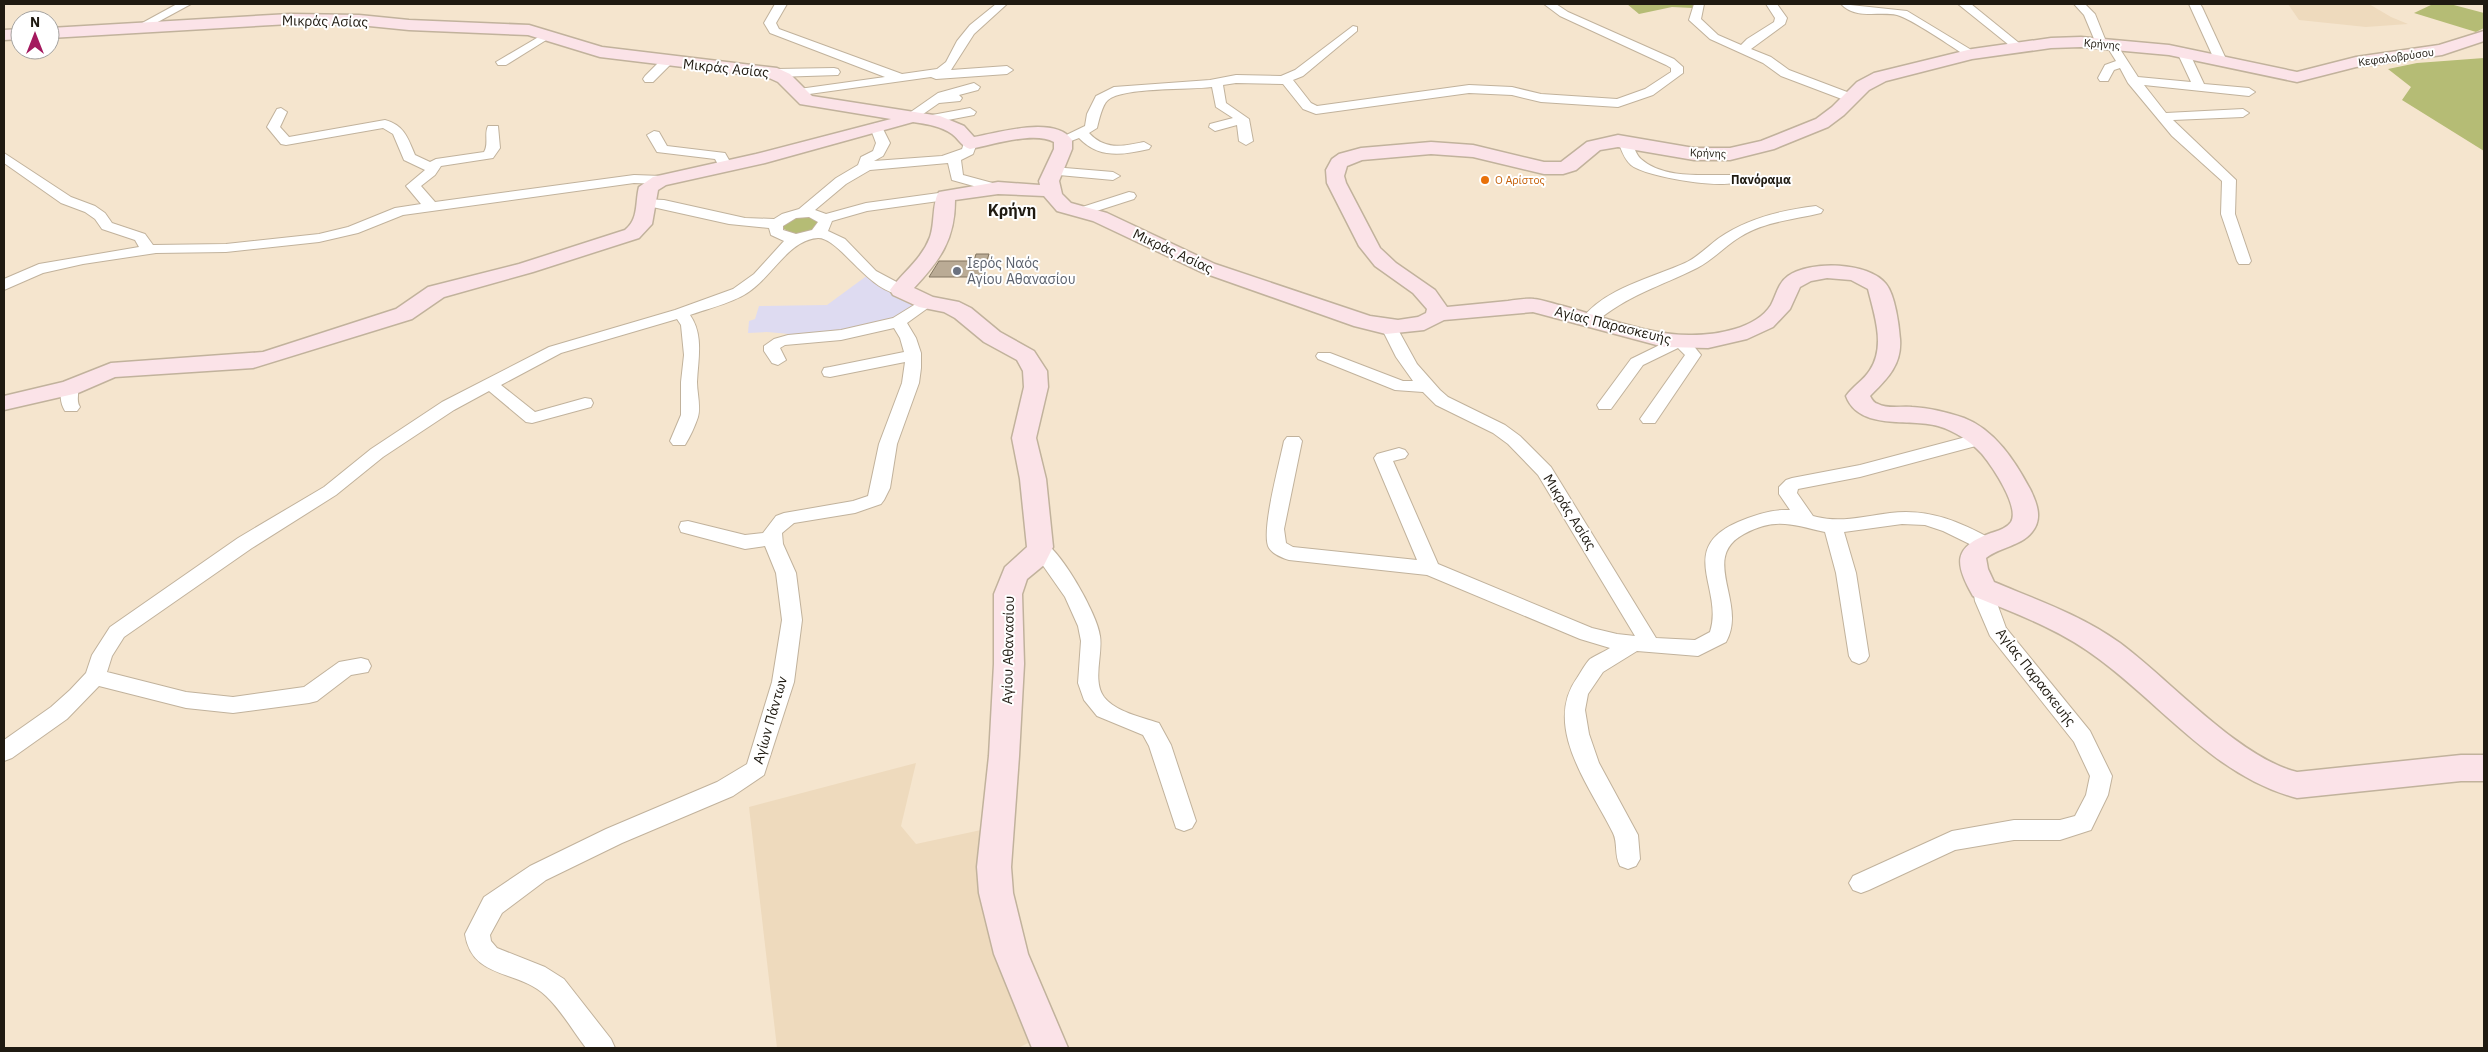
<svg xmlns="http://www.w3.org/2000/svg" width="2488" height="1052" viewBox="0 0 2488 1052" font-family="'IBM Plex Sans',sans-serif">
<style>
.built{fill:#eedabd}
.education{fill:#dedbf1}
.green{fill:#b5bc75}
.building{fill:#baab95;stroke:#827560}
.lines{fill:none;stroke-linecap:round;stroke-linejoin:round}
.street-casing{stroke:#c1b29c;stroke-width:2}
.secondary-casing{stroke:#c1b29c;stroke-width:3}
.street{fill:#fff;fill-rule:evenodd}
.secondary{fill:#fbe3e8;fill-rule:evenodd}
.food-dot{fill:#e8710a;stroke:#fff;stroke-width:2}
.worship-dot{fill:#6b7280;stroke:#fff;stroke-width:2}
.labels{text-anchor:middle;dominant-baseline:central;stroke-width:4;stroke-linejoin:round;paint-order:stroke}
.far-street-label{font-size:11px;fill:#1f1a11;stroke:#fff}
.far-food-label{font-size:11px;fill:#c56008;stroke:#fff;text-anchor:start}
.far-neighbourhood-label{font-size:12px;font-weight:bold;fill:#1f1a11;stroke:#fff}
.street-label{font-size:14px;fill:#1f1a11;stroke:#fff}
.worship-label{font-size:14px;fill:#5b616d;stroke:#fff;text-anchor:start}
.far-district-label{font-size:16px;font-weight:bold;fill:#1f1a11;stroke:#fff}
</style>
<rect width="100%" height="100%" fill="#f5e5ce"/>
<g class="built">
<polygon points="2288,4 2369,4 2391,17 2408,24 2366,27 2299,20"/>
<polygon points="916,763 901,826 916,844 981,830 987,912 1032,1041 1018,1048 777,1048 749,807"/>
</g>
<polygon class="education" points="872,272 924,300 891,322 849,333 801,335 767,332 748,333 749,321 755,319 759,306 827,305"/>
<g class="green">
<polygon points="1627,4 1695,4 1693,8 1672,7 1639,14"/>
<polygon points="2433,4 2450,4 2484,13 2484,28 2476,32 2414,13"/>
<polygon points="2484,58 2484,151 2402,100 2411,87 2388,69 2417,63"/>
<path d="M 795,216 L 819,218 L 821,227 C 805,234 794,238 779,225 Z"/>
</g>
<polygon class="building" points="976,254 989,254 982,277 929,277 939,261 974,261"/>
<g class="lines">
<defs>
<g id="street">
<polygon points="177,4 191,4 143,30 135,30 133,28"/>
<polygon points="775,4 787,4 776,23 779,29 902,74 937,69 946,62 957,41 970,25 996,4 1007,4 974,34 951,70 1007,66 1013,70 1007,74 936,79 931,77 795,96 793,93 795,90 799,89 885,77 770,33 764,23"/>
<path d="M 1544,4 L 1556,4 L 1568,12 L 1674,59 L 1683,67 L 1683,73 L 1653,95 L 1618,107 L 1541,102 L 1512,95 L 1469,93 L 1316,114 L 1303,109 L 1283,84 L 1236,83 L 1223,85 L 1226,103 L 1249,119 L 1253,141 L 1246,145 L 1239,141 L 1237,125 L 1215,131 L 1209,127 L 1210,124 L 1233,118 L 1216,107 L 1212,87 C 1189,90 1123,87 1108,100 C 1102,105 1099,120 1097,128 L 1089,133 C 1106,151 1123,146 1144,142 L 1151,146 L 1149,149 C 1123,155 1099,159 1079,138 L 1063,144 L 1056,140 L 1085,126 L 1087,114 L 1096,96 L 1114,87 L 1210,80 L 1236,75 L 1281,76 L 1295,70 L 1353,26 L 1357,27 L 1357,31 L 1303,76 L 1293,80 L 1311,103 L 1317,106 L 1469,85 L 1512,87 L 1541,94 L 1617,99 L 1645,89 L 1671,72 L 1671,68 L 1666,65 L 1560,16 Z"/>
<polygon points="1694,4 1704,4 1701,19 1718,35 1741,45 1747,39 1774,22 1775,18 1766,4 1777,4 1787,18 1785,24 1751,49 1771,57 1789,70 1855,95 1857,98 1851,102 1847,101 1781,76 1763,63 1710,39 1689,20"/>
<path d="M 1841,4 L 1907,11 L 1978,54 L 1972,58 L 1968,57 C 1952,47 1912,19 1897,15 C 1879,11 1856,20 1841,4 Z"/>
<polygon points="1958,4 1971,4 2024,47 2022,49 2014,49"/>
<polygon points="2074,4 2085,4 2095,14 2107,44 2116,43 2138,77 2191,82 2177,52 2183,48 2189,52 2204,84 2249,88 2255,92 2249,96 2144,85 2166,113 2243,109 2249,113 2243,117 2173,120 2236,180 2235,214 2251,261 2249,264 2239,264 2237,261 2221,214 2222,181 2172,136 2128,83 2120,68 2114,70 2108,81 2100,81 2098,78 2105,65 2116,61 2106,45 2097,46 2084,15"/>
<polygon points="2189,4 2200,4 2202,7 2226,59 2224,62 2220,63 2214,59"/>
<polygon points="547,32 551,33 551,37 506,65 498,65 496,62"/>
<polygon points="667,57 673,61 671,64 653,82 645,82 643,79 645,76 663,58"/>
<polygon points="834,68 838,69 840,72 838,75 776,77 770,73 776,69"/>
<polygon points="974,83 980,87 978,90 959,95 962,98 960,101 939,103 916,119 911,120 905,116 938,93"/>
<path d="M 281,108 L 287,112 L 280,127 L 289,137 L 385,120 C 404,125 408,138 415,155 L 430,162 L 436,159 L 484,152 C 489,144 484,134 488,126 L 498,126 L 500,148 L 493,158 L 441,166 L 435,175 L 421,186 L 435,202 L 634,175 L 662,176 L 669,180 L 662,184 L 634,183 L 403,215 L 358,233 L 319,242 L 226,252 L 156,253 L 83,264 L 43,273 L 4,290 L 4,279 L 39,264 L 139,247 L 135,240 L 102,229 L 95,219 L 85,212 L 61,203 L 4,163 L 4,153 L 71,197 L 95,206 L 105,213 L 112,223 L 145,234 L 153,245 L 226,244 L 319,234 L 348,227 L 395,208 L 421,204 L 406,186 L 425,170 L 404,160 L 393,134 L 383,128 L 286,145 L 281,144 L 267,127 L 277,109 Z"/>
<polygon points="970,108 976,112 974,115 932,123 926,119 932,115"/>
<path d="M 876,123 L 882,127 L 890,143 L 883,156 L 874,161 L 942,156 L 962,149 L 965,140 L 970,139 L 977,143 L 973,154 L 961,160 L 963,175 L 1000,185 L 1002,188 L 995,192 L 952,180 L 948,163 L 870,170 L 846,184 L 815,210 L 826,214 L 866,203 L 946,192 L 951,193 L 953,196 L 951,199 L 946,200 L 867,211 L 832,221 L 828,231 L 845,239 L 876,271 L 906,287 L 909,290 L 906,293 C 874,301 840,237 818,238 C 787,240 771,280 744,295 C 728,304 707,309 690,315 C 704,335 698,359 697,382 C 697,393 701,406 698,417 C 695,426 690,437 685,445 L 673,445 L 670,441 L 681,415 L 681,382 L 684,355 L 681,325 L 677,319 L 561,353 L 501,385 L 535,412 L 585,398 L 591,399 L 593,403 L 591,407 L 532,423 L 526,422 L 489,391 L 454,410 L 383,457 L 336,495 L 252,548 L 124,637 L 112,656 L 107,672 L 186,692 L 233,697 L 304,687 L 339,662 L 361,658 L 368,660 L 371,666 L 368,672 L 351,675 L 317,701 L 309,703 L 233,713 L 186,708 L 99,686 L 67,719 L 12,758 L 4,761 L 4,740 L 51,707 L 70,690 L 86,673 L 92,655 L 110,627 L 238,538 L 324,487 L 371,449 L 442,402 L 549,347 L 675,310 L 733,289 L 754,274 L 784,241 L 771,235 L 769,228 L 729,224 L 648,206 L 643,205 L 641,202 L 643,199 L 664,200 L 745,218 L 774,219 L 782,214 L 799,209 L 836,178 L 858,165 L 861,157 L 873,151 L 876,143 L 870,127 ZM 809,217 L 818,222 L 812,230 L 796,234 L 783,230 L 783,226 L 796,218 Z"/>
<polygon points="654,131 659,132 667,146 725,153 733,167 726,171 721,170 715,159 657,152 647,135"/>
<path d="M 1625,137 L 1630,138 C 1634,145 1635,154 1641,159 C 1664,180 1707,174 1736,175 L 1743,179 C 1732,192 1645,177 1631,165 C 1624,159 1621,149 1618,141 Z"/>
<polygon points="1053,167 1113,172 1120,176 1113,180 1048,174 1046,171 1048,168"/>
<polygon points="1129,192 1134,193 1136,196 1134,199 1081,216 1074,212 1076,209"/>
<path d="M 1816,206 L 1823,210 L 1821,213 C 1793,220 1766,221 1740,237 C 1725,246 1713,260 1697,268 C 1661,286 1626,296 1596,322 L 1590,324 L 1582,319 C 1603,289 1654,277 1685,263 C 1698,257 1708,246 1719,238 C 1748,218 1782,210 1816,206 Z"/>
<path d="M 927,297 L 935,302 L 932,305 L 907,323 L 916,338 L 921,353 L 921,368 L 919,383 L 897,444 L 890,488 L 884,500 L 881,504 L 855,513 L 794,523 L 782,533 L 783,544 L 796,573 L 802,620 L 794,682 L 764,775 L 733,796 L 622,843 L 546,880 L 502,913 L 490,935 L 491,941 L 497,948 L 545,967 L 564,979 L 611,1039 L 615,1048 L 586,1048 C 573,1031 561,1010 546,996 C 518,969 472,980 465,934 L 484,897 L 530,866 L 606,829 L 717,782 L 747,764 L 772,682 L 782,620 L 776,573 L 765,546 L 745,549 L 681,532 L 679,527 L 681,522 L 688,521 L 745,535 L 763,533 L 776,516 L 784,513 L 853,501 L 868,496 L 879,444 L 902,383 L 905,362 L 830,377 L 824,376 L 822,372 L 824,368 L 830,367 L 904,352 L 900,338 L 894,328 L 841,340 L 785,345 L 780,348 L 786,360 L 778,365 L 772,363 L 764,351 L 764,346 L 774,339 L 788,335 L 841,330 L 893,318 Z"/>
<path d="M 1389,322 L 1395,324 L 1417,364 L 1440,390 L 1448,397 L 1505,425 L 1520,436 L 1551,467 L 1656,638 L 1695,640 L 1710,632 C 1724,589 1676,549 1738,522 C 1754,515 1772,509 1790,510 L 1779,494 L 1779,487 L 1786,480 L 1792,478 L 1860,465 L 1981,433 L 1987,435 L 1990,439 L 1987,443 L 1860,477 L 1798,489 L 1797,493 L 1813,516 L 1817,517 C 1841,523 1865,516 1890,513 C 1929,508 1961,522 1995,541 L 1998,546 L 1995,551 L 1988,553 L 1943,531 L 1925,525 L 1902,524 L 1844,532 L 1856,573 L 1869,656 L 1866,661 L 1859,664 L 1852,661 L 1849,656 L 1836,573 L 1825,532 C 1792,525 1776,517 1744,534 C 1699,558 1748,603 1726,642 L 1698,656 L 1637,651 L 1603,672 L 1588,694 L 1585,710 L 1589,734 L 1599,763 L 1638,835 L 1640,859 L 1636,866 L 1628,869 L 1620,866 C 1614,855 1618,843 1613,833 C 1591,788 1542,727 1577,678 C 1581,672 1585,664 1590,659 C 1596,655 1604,652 1610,648 L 1580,639 L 1427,575 L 1289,560 C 1282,558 1273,554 1269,548 C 1260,534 1280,461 1284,441 L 1287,437 L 1299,437 L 1302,441 L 1284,529 L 1286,543 L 1293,547 L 1417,560 L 1374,458 L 1377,454 L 1399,448 L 1405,450 L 1408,454 L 1405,458 L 1393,461 L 1438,564 L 1592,628 L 1617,634 L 1635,636 L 1538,475 L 1508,444 L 1493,433 L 1436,405 L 1423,392 L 1395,390 L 1318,359 L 1316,356 L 1318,353 L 1330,353 L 1403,381 L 1413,381 L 1396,357 L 1381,327 Z"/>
<polygon points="1676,337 1688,339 1701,355 1655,423 1643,423 1640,419 1685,355 1678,348 1643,365 1611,409 1599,409 1597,405 1631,359"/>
<path d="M 70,383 L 76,384 C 81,391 75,400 80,407 L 77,411 L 65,411 C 60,403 59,392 64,384 Z"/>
<path d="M 1040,540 C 1059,546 1098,615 1100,636 C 1103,654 1092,681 1104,697 C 1116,712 1141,717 1159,723 L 1171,745 L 1196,821 L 1192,828 L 1184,831 L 1176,828 L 1149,746 L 1143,735 L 1097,716 L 1084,700 L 1078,683 L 1081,641 L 1078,626 L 1065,597 L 1030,547 L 1033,542 Z"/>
<polygon points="1983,582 1990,584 2006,628 2090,731 2112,776 2108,795 2091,830 2060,840 2014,840 1955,850 1869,890 1861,893 1853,890 1849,883 1853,876 1952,831 2014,820 2060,820 2075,816 2086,795 2090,776 2074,742 1990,636 1975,601 1973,589 1976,584"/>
</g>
<g id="secondary">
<path d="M 290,14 L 359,15 L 409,20 L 529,25 L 602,47 L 777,68 L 790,74 L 812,96 L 940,116 L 964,126 L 974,137 C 999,133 1055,115 1072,140 L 1072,149 L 1059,181 L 1062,194 L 1071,203 L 1107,213 L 1215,264 L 1370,316 L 1398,320 L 1418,317 L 1426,313 L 1427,309 L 1413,293 L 1375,266 L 1359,246 L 1327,183 L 1326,170 L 1332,159 L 1339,154 L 1361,148 L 1431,142 L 1473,145 L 1544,162 L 1561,162 L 1587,142 L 1618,135 L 1694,148 L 1730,148 L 1761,141 L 1816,119 L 1832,107 L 1857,82 L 1874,73 L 1972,49 L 2051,38 L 2081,37 L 2169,45 L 2297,72 L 2356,57 L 2439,45 L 2484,31 L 2484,41 L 2442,55 L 2356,67 L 2297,82 L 2169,55 L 2081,47 L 2051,48 L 1972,59 L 1886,81 L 1869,90 L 1844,115 L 1828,127 L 1774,149 L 1730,160 L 1694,160 L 1618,147 L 1600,150 L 1576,170 L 1563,174 L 1544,174 L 1473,157 L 1431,154 L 1362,160 L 1347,166 L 1344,176 L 1346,183 L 1380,248 L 1396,263 L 1435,290 L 1447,307 C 1468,305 1488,303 1508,301 C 1516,300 1526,298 1534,299 C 1544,300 1554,304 1563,306 C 1603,317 1651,336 1692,335 C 1716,335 1756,329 1771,305 C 1776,296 1778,283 1788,276 C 1810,260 1869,262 1886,284 C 1895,295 1899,325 1900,339 C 1902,365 1887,379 1870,396 C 1872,400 1874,403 1878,404 C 1887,409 1901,406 1912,407 C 1929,408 1947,412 1964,418 C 1995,430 2015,461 2030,489 C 2037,503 2043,519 2032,532 C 2021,546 2000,547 1986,558 L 1988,569 L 1994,582 C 2037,600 2081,615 2120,643 C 2170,680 2239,758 2297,772 L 2461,755 L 2484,755 L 2484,781 L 2461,781 L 2297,798 C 2216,777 2164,707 2099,659 C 2061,630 2017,614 1973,596 C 1954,563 1953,547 1991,533 C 1998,531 2007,528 2011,522 C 2020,507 1992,466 1982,454 C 1970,441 1955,431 1938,426 C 1909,418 1859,431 1846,396 C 1853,386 1864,380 1870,370 C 1886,346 1874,314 1868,289 L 1851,280 L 1827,278 L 1811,281 L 1800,287 L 1790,309 L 1773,327 L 1747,339 L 1708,348 L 1664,347 L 1533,312 L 1444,320 L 1424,330 L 1386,334 L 1354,326 L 1201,272 L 1093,221 L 1057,211 L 1044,196 L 998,194 L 955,200 C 955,240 940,260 914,288 L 933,297 L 959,302 L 971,308 L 1000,332 L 1034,351 L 1047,371 L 1048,387 L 1036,438 L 1046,479 L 1053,547 L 1044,565 L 1027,579 L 1022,594 L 1024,664 L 1019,756 L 1011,867 L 1013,893 L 1028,954 L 1068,1048 L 1032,1048 L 994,954 L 979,893 L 977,867 L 989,756 L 994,664 L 994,594 L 1005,567 L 1027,547 L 1020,479 L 1012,438 L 1024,387 L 1023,371 L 1017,360 L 984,342 L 955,318 L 944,312 L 919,307 L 893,295 L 890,290 C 903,272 922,259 930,237 C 935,224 932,202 939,192 L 998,182 L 1040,185 L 1039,181 L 1054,149 L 1054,142 C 1034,131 992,145 970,149 C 961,146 959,139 952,134 C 941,126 926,124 913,122 L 765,163 L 666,185 L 658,190 L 652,224 L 639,238 L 533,272 L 444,297 L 412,319 L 253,368 L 115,377 L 78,393 L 4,410 L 4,396 L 63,382 L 111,363 L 263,352 L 396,309 L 428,287 L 519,264 L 625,230 C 639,219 635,202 639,187 L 653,177 L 756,154 L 891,119 L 800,104 L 778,82 L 767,77 L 600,57 L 528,35 L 409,30 L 359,25 L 290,24 L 50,38 L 50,28 Z"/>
<polygon points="20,29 20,39 4,40 4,30"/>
</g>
</defs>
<use href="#street" class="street-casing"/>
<use href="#secondary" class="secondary-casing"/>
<use href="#street" class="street"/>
<use href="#secondary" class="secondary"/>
</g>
<circle class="food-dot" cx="1485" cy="180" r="5"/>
<circle class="worship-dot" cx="957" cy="271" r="5"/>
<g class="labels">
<g class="far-street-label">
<text transform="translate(2102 44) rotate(5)">Κρήνης</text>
<text transform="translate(2396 57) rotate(-8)">Κεφαλοβρύσου</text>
<text transform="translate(1708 153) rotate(2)">Κρήνης</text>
</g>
<g class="far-food-label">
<text x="1495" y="180">Ο Αρίστος</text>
</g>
<g class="far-neighbourhood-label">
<text x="1761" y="179">Πανόραμα</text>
</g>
<g class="street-label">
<text transform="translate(325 21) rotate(1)">Μικράς Ασίας</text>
<text transform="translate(726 68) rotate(6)">Μικράς Ασίας</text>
<text transform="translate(1173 251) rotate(25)">Μικράς Ασίας</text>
<text transform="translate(1613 325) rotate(14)">Αγίας Παρασκευής</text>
<text transform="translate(1570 512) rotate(58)">Μικράς Ασίας</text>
<text transform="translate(1008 650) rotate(-89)">Αγίου Αθανασίου</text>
<text transform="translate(2036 677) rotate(52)">Αγίας Παρασκευής</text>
<text transform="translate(770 720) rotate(-74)">Αγίων Πάντων</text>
</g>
<g class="worship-label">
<text x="967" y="263">Ιερός Ναός<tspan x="967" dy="16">Αγίου Αθανασίου</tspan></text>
</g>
<g class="far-district-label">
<text x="1012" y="210">Κρήνη</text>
</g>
</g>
<rect width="2488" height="1052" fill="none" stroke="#1f1a11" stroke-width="10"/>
<g transform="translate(35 35)"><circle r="24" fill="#ffffff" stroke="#a5a3a0"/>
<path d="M0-4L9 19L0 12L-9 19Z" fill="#a4195e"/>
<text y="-8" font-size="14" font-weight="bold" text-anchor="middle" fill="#1f1a11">N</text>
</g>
</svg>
